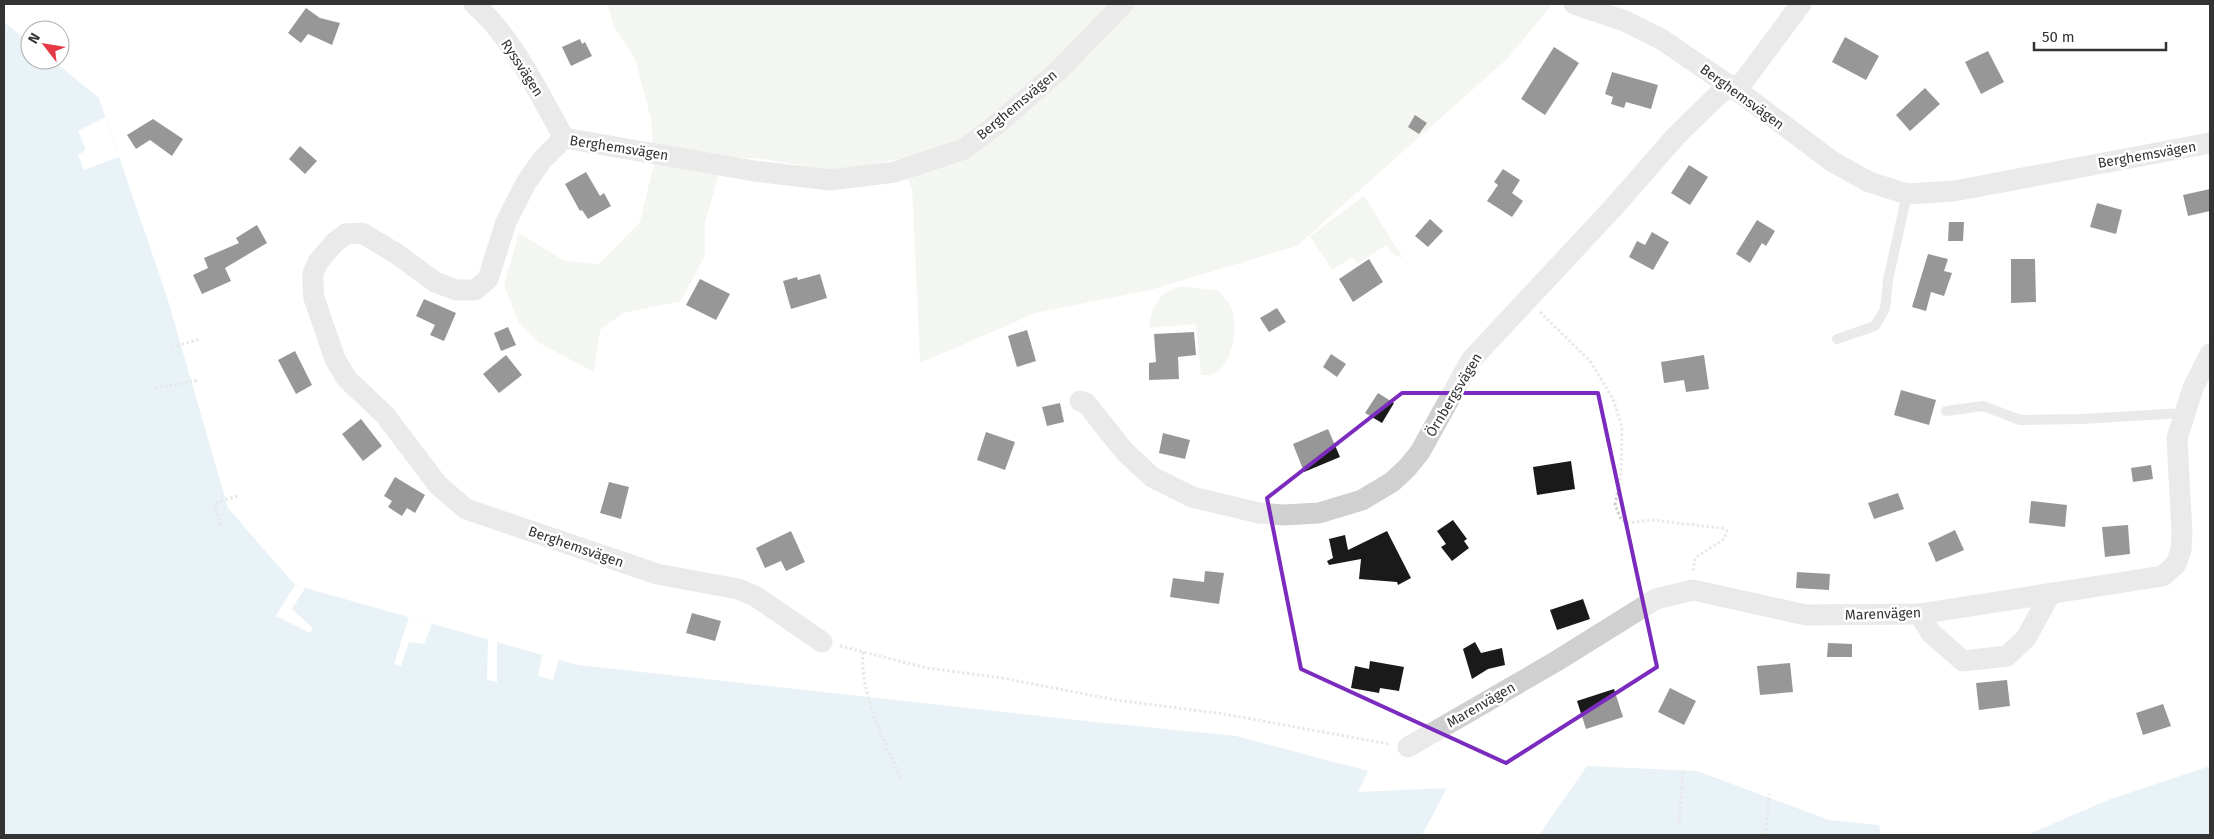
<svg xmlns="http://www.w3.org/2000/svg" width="2214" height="839" viewBox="0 0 2214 839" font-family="'Fira Sans',sans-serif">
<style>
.green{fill:#e6ecdf}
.water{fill:#cfe2ee}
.pier{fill:#fff}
.building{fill:#1a1a1a}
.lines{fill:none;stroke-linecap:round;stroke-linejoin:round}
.path{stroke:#cdcdcd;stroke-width:3;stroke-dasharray:2.5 2.5;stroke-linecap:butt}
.lane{stroke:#d0d0d0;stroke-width:10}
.street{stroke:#d0d0d0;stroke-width:21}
.marked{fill:none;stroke:#7b2cbf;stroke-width:4;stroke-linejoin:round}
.labels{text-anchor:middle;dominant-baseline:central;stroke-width:5;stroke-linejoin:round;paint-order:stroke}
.street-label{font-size:14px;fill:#333;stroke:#fff}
</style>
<rect width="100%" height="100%" fill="#fff"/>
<g class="green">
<polygon points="608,4 1549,4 1550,7 1507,59 1297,246 1150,290 1036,313 920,363 912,188 898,159 836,171 762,159 724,157 705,222 705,256 681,301 623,313 600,330 594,372 539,343 519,323 504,285 519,233 563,260 599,264 640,222 654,164 651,119 635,58 614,28"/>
<polygon points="1364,196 1403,258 1391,253 1386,245 1357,264 1352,257 1332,270 1310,236"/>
<path d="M 1181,286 L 1219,291 C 1223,296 1229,302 1231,307 C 1239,325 1233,366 1213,374 C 1210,375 1204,375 1201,375 L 1196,324 L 1149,328 C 1152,306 1159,292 1181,286 Z"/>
</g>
<g class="water">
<polygon points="4,22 30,43 30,60 52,60 99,98 167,297 228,508 295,585 578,665 1086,721 1236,736 1368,771 1358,792 1447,788 1422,835 4,835"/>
<polygon points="1587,766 1697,771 1829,820 1879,825 1881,835 1539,835"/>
<polygon points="2210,766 2210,835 2027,835 2108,800"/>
</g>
<g class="pier">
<polygon points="105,117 119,157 84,170 78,155 86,150 78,131"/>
<polygon points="295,585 305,588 292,609 313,628 310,633 276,616"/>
<polygon points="409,617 432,624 424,644 409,642 401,666 394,664"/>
<polygon points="488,639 497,642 497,682 487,680"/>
<polygon points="542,655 559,659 553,680 538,676"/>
</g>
<g class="building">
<polygon points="306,8 320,18 340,23 332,45 308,34 301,43 288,33"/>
<polygon points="1845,37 1879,56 1866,80 1832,62"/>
<polygon points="580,39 582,44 585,42 592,56 571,66 562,47"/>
<polygon points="1554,47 1579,63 1545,115 1521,99"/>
<polygon points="1988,51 2004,82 1981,94 1965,62"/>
<polygon points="1612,72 1658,85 1651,109 1626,102 1624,108 1611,104 1613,97 1605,94"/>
<polygon points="1925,88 1940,104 1910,131 1896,115"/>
<polygon points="1415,115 1427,123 1419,134 1408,127"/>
<polygon points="153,119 183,139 172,156 150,140 136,149 127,135"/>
<polygon points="300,146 317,161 305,174 289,159"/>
<polygon points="1689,165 1708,177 1690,205 1671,193"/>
<polygon points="1503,169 1520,180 1512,193 1523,201 1512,217 1487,201 1498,185 1494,182"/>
<polygon points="586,172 600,196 604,193 611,206 588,219 582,210 580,211 565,184"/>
<polygon points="2210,189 2210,211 2188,216 2183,195"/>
<polygon points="2097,203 2122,210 2116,234 2090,227"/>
<polygon points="1430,219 1443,231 1428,247 1415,236"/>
<polygon points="1757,220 1775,231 1766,246 1762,243 1750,263 1736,254"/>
<polygon points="1949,222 1964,222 1963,241 1948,241"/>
<polygon points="257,225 267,243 225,268 231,281 202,294 193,275 208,268 204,258 239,243 236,238"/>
<polygon points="1652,232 1669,242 1653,270 1629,257 1637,241 1645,245"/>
<polygon points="1928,254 1948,259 1944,271 1952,273 1944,296 1931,292 1926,311 1912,307"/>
<polygon points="1369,259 1383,282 1353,302 1339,279"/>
<polygon points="2011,259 2035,259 2036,302 2011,303"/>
<polygon points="820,274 827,298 791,309 783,281 797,277 798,280"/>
<polygon points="700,279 730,294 716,320 686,305"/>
<polygon points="424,299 456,313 444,341 430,335 435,325 416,316"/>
<polygon points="1277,308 1286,322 1269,332 1260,318"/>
<polygon points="508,327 516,345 501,351 494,333"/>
<polygon points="1027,330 1036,361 1017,367 1008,336"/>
<polygon points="1194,332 1196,355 1178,357 1179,379 1149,380 1149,363 1156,362 1154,334"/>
<polygon points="295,351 312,385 296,394 278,360"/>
<polygon points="1331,354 1346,364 1337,377 1323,367"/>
<polygon points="506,355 522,375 499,393 483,374"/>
<polygon points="1704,355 1709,389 1686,392 1684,380 1664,383 1661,362"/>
<polygon points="1901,390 1936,400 1929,425 1894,415"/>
<polygon points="1378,393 1394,403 1382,423 1365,413"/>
<polygon points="1060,403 1064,422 1047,426 1042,407"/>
<polygon points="361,419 382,446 363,461 342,434"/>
<polygon points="1328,429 1340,457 1304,472 1293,444"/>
<polygon points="986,432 1015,442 1005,470 977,460"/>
<polygon points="1163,433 1190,440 1185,459 1159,453"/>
<polygon points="1571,461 1575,489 1537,495 1533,467"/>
<polygon points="2151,465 2153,479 2133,482 2131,468"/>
<polygon points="395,477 425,495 415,513 407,508 402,516 388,507 392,501 384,496"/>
<polygon points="609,482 629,487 621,519 600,513"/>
<polygon points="1898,493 1904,509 1874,519 1868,503"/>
<polygon points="2031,501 2067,505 2065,527 2029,523"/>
<polygon points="1453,520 1467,539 1464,541 1469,548 1452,561 1441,547 1446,544 1437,531"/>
<polygon points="2128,525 2130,554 2105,557 2102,527"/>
<polygon points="1955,530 1964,550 1936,562 1928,543"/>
<polygon points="791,531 805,562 786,571 781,561 765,568 756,548"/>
<polygon points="1387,531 1411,578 1398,585 1397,582 1359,579 1361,559 1329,565 1327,561 1333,558 1329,539 1345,535 1348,550"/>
<polygon points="1205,571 1224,573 1219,604 1170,597 1173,578 1204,582"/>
<polygon points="1797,572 1830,574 1829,590 1796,588"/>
<polygon points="1583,599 1590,619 1557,630 1550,610"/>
<polygon points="692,613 721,621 715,641 686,633"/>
<polygon points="1475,642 1481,653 1502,648 1505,665 1488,669 1472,679 1463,649"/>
<polygon points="1828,643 1852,644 1852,657 1827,657"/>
<polygon points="1370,661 1404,667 1399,691 1380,688 1379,693 1351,688 1355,666 1369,669"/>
<polygon points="1790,663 1793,692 1760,695 1757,666"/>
<polygon points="2007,680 2010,706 1979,710 1976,683"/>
<polygon points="1670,688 1696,701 1684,725 1658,712"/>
<polygon points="1614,689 1623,717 1586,729 1577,701"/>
<polygon points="2163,704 2171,726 2143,735 2136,713"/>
</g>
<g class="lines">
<g class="path">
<polyline points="1540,312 1590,361 1613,399 1622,427 1621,475 1615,505 1621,519 1627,523 1652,520 1722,528 1727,531 1724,539 1695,558 1693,571"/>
<polyline points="172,347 201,339"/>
<polyline points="155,388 199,380"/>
<polyline points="221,525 214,503 238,496"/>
<polyline points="840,646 927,668 1002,678 1116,700 1224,714 1389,744"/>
<path d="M 863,652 C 860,697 884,740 902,780"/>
<polyline points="1679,824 1683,771"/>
<polyline points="1766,835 1769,794"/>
</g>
<g class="lane">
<polyline points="1837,339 1875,326 1885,309 1888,280 1907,194"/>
<polyline points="1946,411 1983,406 2020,420 2081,419 2184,413"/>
</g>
<g class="street">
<path d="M 474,4 C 513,37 539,94 564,138"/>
<polyline points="1574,4 1625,21 1661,39 1746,97 1833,162 1869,182 1907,194 1954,191 2210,143"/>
<polyline points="1080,401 1086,403 1125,452 1152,477 1192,497 1259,513 1283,515 1319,513 1362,500 1392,482 1407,468 1420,452 1471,360 1612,209 1676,136 1720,93 1743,82 1801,4"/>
<polyline points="1919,614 1931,633 1963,661 2007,656 2026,638 2051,593"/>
<polyline points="822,642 755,596 738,589 657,574 466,509 438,485 385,415 347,379 335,359 314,298 313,285 313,273 318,262 334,243 346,234 362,233 397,254 435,282 456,290 475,290 488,279 506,222 526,183 542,160 564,138 754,171 830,180 895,172 964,149 996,125 1059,70 1123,4"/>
<polyline points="1408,747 1555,662 1656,599 1693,590 1806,615 1919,614 2163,576 2176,564 2181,550 2182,534 2177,438 2193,388 2210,354"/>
</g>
</g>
<path d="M0 0H2214V839H0ZM 1402,393 L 1598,393 L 1657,667 L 1506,763 L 1301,669 L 1267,498 Z" fill="#fff" fill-opacity=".55" fill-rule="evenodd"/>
<path class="marked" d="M 1402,393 L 1598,393 L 1657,667 L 1506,763 L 1301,669 L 1267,498 Z"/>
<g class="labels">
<g class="street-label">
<text transform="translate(522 68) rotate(57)">Ryssvägen</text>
<text transform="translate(1742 97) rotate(36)">Berghemsvägen</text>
<text transform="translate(1017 105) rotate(-40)">Berghemsvägen</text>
<text transform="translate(619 148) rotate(9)">Berghemsvägen</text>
<text transform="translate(2147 155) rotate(-10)">Berghemsvägen</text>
<text transform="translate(1454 395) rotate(-59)">Örnbergsvägen</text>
<text transform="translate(576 547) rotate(19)">Berghemsvägen</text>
<text transform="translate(1883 614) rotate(-2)">Marenvägen</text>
<text transform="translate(1481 705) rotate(-30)">Marenvägen</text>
</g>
</g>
<rect width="2214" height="839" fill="none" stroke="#333333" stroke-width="10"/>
<g transform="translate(45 45) rotate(301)"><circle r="24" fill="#ffffff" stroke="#adadad"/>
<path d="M0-4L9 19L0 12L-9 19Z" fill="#e63946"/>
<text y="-8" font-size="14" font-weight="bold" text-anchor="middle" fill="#333333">N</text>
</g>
<path d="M2034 42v8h132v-8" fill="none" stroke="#333333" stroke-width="2.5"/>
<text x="2042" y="42" font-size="15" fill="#333333" stroke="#ffffff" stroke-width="4" paint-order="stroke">50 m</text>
</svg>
